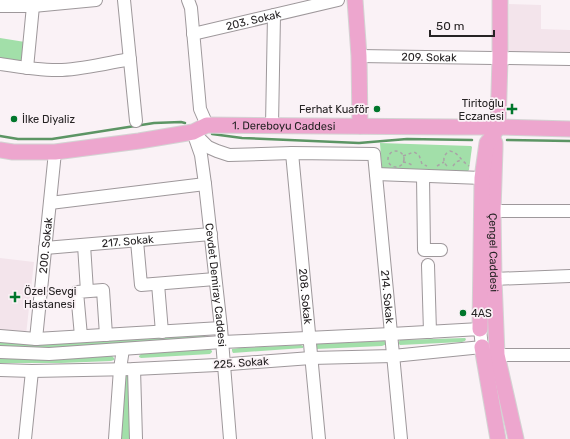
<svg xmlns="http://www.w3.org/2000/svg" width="570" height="439" viewBox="0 0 570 439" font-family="Rubik,sans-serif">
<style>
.built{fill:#f3e4eb}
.green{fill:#a2dfa9}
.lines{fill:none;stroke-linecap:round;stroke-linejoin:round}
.stream{stroke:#5c9564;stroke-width:2.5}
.minor-casing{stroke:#9e989b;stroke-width:14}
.major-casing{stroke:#d4d3d3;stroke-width:17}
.path{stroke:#a9a3a6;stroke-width:1.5;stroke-dasharray:3 3;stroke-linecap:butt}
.minor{stroke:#fff;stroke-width:12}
.major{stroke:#eda6ce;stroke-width:15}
.poi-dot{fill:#00762b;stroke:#faf2f6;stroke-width:1.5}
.labels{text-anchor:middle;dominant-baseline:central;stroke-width:3.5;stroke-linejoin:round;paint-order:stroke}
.street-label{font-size:11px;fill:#262324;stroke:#faf2f6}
.poi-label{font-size:11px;fill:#262324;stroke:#faf2f6;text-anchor:start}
</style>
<rect width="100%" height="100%" fill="#faf2f6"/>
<g class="built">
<polygon points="509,4 541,5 541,29 570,30 570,55 508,54"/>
<polygon points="0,258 34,262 26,335 0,332"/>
</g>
<g class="green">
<polygon points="0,38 25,42 22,63 0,59"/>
<polygon points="380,143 471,146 472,147 469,170 468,171 382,171"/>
<polygon points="199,335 206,336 205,337 118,344 45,348 0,347 0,341 146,338"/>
<polygon points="465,338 466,339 465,341 462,342 400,345 398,343 400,340"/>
<polygon points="384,341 386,342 387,344 382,346 316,349 314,346 316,344"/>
<polygon points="301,345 303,346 303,348 233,353 232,351 232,349 239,348"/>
<polygon points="210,349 212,351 212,352 210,354 141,358 139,357 139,356 141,354"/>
<polygon points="112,356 114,358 114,360 111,361 61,363 0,363 0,359 63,359"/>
<polygon points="127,374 129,376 130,439 120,439 124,375"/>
</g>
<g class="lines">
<g class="stream">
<polyline points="212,134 242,138 359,143 407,139 472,140"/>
<polyline points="0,136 18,139 52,139 154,123 181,122 185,123"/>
<polyline points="507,140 570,141"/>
</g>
<defs>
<g id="minor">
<polyline points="124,0 136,121"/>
<polyline points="188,0 191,8 200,109 207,125"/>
<polyline points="0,6 33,6 96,0"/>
<path id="s1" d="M 193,34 L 338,0"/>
<path id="s2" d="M 359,56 L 570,59"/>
<path d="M 0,64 C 19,67 43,71 62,70 C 85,69 108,63 130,59"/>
<polyline points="27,68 33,6 33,0"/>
<polyline points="272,125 274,15"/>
<path id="s3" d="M 193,132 L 208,147 L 217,151 L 229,155 L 292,153 L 374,154 L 401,439"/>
<path id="s4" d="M 194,135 L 201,155 L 205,184 L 221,328 L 230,439"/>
<path id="s5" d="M 292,153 L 319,439"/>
<polyline points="376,174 482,178"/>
<polyline points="423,176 424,250 441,250"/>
<polyline points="50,203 205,184"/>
<polyline points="493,211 570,211"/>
<polyline points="137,241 141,285 215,279"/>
<polyline points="84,245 87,291"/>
<path id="s6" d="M 45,248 L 211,234"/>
<polyline points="428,265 430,332"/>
<polyline points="494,279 570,276"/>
<polyline points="158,284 162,332"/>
<polyline points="0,336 36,339 221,328"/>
<polyline points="81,336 77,292 103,290 106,335"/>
<path id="s7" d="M 36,339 L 55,152"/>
<polyline points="492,349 497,355 570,355"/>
<polyline points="0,352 49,354 222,342 391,334 480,329 482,347 393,356 311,358 217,365 134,369 32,371 0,370"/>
<polyline points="134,369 136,439"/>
<polyline points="25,439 32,371"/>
<polyline points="115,439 120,369 123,349"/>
</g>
<g id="major">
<polyline points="355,0 359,56 360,126"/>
<path id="s8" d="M 493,139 L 495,143 L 495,149 L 493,211 L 494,279 L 497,355 L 516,439"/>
<path id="s9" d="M 0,150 L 13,152 L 55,152 L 139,141 L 193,132 L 207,125 L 457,127 L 498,127 L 570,129"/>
<polyline points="480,329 482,178 487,143 492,137 498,127 500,58 500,0"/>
<polyline points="482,347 498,439"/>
</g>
</defs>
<use href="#minor" class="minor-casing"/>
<use href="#major" class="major-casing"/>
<g class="path">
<circle cx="396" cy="159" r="8"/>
<path d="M 403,156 C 407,155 410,153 414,152 L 419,155 L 422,164 L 427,166"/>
<polyline points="403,162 408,163 412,165"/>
<polyline points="437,166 444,162"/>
<path d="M 447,166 C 442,161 443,154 450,151 C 459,153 461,161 469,166"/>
<polyline points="453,166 456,162 461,160"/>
</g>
<use href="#minor" class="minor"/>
<use href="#major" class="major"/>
</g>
<g class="poi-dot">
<circle cx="377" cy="109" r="4"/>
<path d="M510 103h4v4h4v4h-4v4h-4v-4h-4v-4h4z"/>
<circle cx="14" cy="119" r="4"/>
<path d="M13 291h4v4h4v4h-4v4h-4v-4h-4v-4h4z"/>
<circle cx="463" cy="313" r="4"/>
</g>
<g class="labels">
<g class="street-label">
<text stroke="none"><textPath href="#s1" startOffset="62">203. Sokak</textPath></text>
<text stroke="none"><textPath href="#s2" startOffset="70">209. Sokak</textPath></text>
<text stroke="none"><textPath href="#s9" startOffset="287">1. Dereboyu Caddesi</textPath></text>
<text stroke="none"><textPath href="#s6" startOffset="83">217. Sokak</textPath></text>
<text stroke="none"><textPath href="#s7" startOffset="94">200. Sokak</textPath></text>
<text stroke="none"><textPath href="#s8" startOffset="114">Çengel Caddesi</textPath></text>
<text stroke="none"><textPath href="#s4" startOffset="152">Cevdet Demiray Caddesi</textPath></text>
<text stroke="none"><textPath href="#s5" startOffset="144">208. Sokak</textPath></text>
<text stroke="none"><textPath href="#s3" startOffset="332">214. Sokak</textPath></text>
<text transform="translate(241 363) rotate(-4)">225. Sokak</text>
</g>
<g class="poi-label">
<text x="504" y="103" text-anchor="end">Tiritoğlu<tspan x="504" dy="13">Eczanesi</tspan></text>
<text x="369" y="109" text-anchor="end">Ferhat Kuaför</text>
<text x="22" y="119">İlke Diyaliz</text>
<text x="24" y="291">Özel Sevgi<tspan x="24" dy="13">Hastanesi</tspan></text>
<text x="471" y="313">4AS</text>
</g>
</g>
<path d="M430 30v6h64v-6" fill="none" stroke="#262324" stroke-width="2"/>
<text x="436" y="30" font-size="12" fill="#262324" stroke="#faf2f6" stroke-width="3" paint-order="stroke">50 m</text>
</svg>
